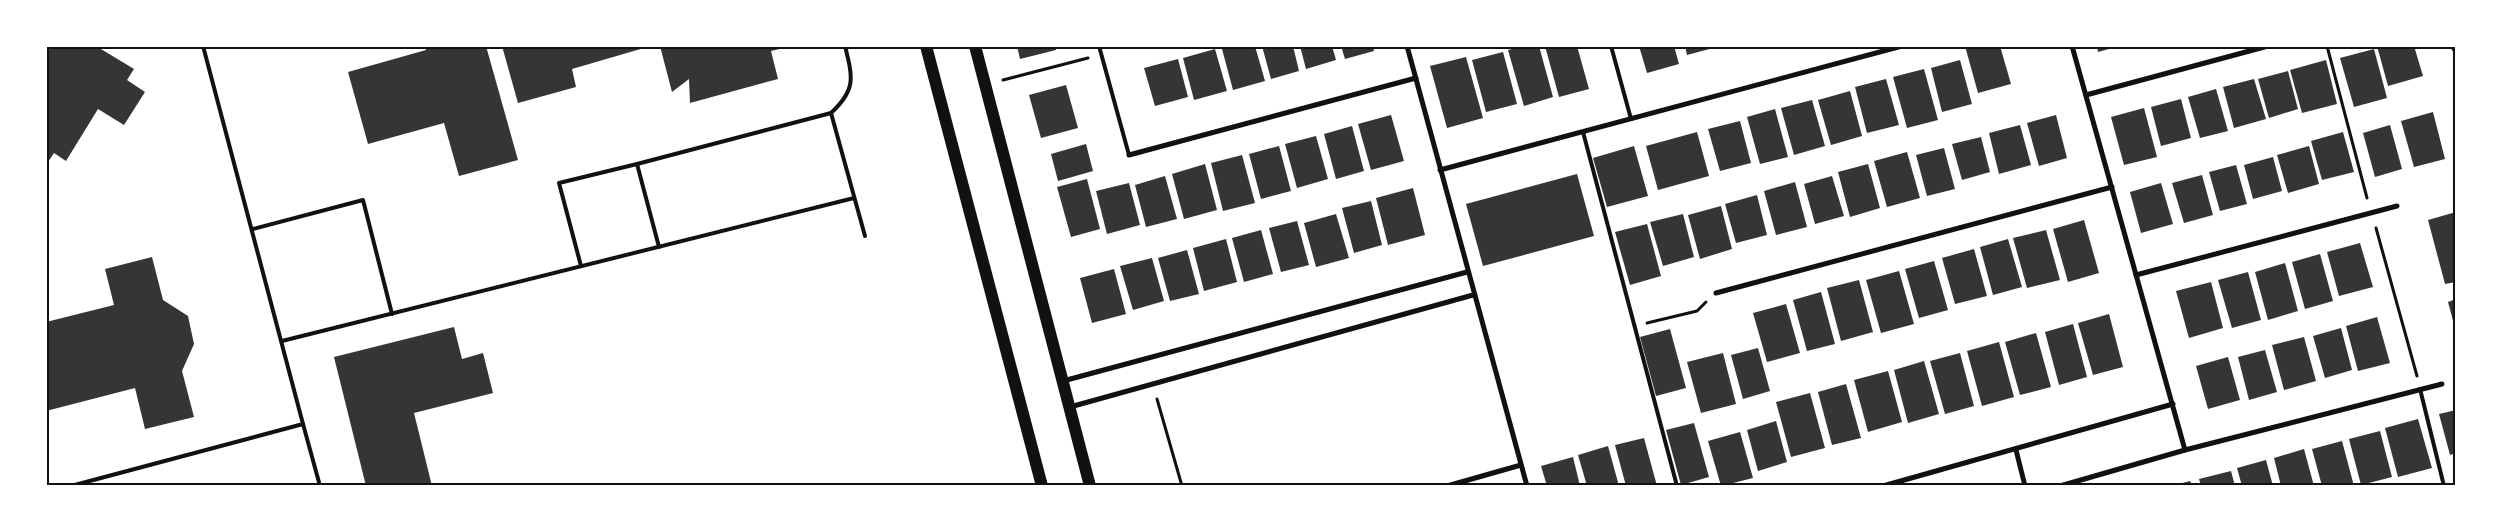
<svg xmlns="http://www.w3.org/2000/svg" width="2502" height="532" viewBox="0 0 2502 532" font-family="Commissioner,sans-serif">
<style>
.building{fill:#353535}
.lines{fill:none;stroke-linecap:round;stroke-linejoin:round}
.path{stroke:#111;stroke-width:3}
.service{stroke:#111;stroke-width:4}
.minor{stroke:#111;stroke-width:5}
.tertiary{stroke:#111;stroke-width:9}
.primary{stroke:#111;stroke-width:12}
.neatline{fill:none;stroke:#111;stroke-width:2}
</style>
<rect width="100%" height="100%" fill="#fff"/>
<g class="building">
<polygon points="46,46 96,46 134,69 127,80 145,92 124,125 98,109 66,161 54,153 46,165"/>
<polygon points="425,46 486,46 518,160 459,176 444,123 368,144 348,72 426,50"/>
<polygon points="502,46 644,46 644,48 572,69 576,87 518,103"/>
<polygon points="660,46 788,46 788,47 771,51 778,79 690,103 689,79 672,92"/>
<polygon points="1017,46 1055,46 1056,50 1020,59"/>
<polygon points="1232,46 1255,46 1265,81 1233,90 1222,49"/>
<polygon points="1262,46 1293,46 1299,71 1271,79"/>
<polygon points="1300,46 1332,46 1336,60 1306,69"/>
<polygon points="1341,46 1373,46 1374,51 1345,59"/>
<polygon points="1524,46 1539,46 1553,97 1524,106 1508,50"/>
<polygon points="1545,46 1577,46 1589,89 1559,97"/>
<polygon points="1639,46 1674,46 1679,64 1647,73"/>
<polygon points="1685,46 1716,46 1717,47 1687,55"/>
<polygon points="1965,46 2000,46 2011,84 1978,93"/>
<polygon points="2097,46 2116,46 2116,47 2098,52"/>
<polygon points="2377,46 2414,46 2423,76 2388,86"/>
<polygon points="1215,49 1227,91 1194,100 1183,58"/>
<polygon points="2374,49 2387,98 2354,107 2340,58"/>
<polygon points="1503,52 1517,104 1486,112 1472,60"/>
<polygon points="1466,57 1483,118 1447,128 1430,66"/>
<polygon points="1178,59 1188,97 1155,106 1144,68"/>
<polygon points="1960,60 1972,104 1942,112 1931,68"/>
<polygon points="2326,60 2337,104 2302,113 2290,70"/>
<polygon points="1924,69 1938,120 1907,128 1893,77"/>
<polygon points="2288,71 2298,109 2269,118 2258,79"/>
<polygon points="1886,79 1899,125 1867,133 1855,87"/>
<polygon points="2254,79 2266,119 2234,128 2223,87"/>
<polygon points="1066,85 1078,128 1041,138 1029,95"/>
<polygon points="2216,89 2228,131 2200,138 2188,97"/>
<polygon points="1850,91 1862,136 1831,145 1818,100"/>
<polygon points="2181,99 2191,138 2161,146 2151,107"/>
<polygon points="1812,100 1825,146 1794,155 1781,108"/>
<polygon points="2144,108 2157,157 2124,165 2111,117"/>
<polygon points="1775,109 1788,157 1760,164 1747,117"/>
<polygon points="2433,112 2445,159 2414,167 2401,121"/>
<polygon points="1391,115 1404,161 1371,170 1358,124"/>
<polygon points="2056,115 2067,158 2039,166 2027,123"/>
<polygon points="1740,121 1751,163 1720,171 1708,129"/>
<polygon points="2020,125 2031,165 1999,174 1989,133"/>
<polygon points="2390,125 2402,169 2375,177 2363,133"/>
<polygon points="1352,126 1364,171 1336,179 1324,134"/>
<polygon points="1697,132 1709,176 1658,190 1646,146"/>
<polygon points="2343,132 2354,172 2322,180 2311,141"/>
<polygon points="1316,136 1328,179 1297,188 1285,144"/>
<polygon points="1981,137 1990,172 1962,180 1952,144"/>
<polygon points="1086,144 1093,171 1058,181 1051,154"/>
<polygon points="1279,146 1291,191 1261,199 1249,154"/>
<polygon points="1634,146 1648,196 1607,207 1593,158"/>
<polygon points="2309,146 2319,184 2288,193 2277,155"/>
<polygon points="1944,148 1955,189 1927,196 1916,155"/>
<polygon points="1907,152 1920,198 1887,207 1874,161"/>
<polygon points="1242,155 1255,203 1223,211 1211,163"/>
<polygon points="2273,157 2282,191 2253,199 2244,165"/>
<polygon points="1205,164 1217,210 1184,219 1172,174"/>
<polygon points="1868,164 1880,208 1850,217 1838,172"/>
<polygon points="2236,165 2247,204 2220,211 2209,172"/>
<polygon points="1577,174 1594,236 1483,266 1466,204"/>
<polygon points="2202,175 2213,215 2184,223 2172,183"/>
<polygon points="1165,176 1177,219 1146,227 1135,185"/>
<polygon points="1832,176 1844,216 1815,224 1804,184"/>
<polygon points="1087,179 1100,229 1071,237 1057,187"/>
<polygon points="1795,182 1807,227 1776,235 1764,191"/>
<polygon points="1129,183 1140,225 1107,234 1096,191"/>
<polygon points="2161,183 2173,224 2141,233 2130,192"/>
<polygon points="1413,188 1425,235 1388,245 1376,198"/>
<polygon points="1757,195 1767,235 1736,243 1725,204"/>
<polygon points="1371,201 1382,245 1354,253 1342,208"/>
<polygon points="1721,206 1732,249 1700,259 1688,215"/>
<polygon points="2456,212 2456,282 2445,284 2428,220"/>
<polygon points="1336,214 1349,258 1316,267 1304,223"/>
<polygon points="1683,214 1694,257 1663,266 1650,222"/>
<polygon points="2084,220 2099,273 2068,282 2053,229"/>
<polygon points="1297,221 1309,265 1281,272 1269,228"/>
<polygon points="1647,224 1661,276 1630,285 1615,232"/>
<polygon points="1261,230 1273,274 1244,282 1232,238"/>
<polygon points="2046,230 2060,280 2027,288 2013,238"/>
<polygon points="1226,239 1237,282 1204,291 1193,248"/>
<polygon points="2008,239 2022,287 1993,295 1980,247"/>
<polygon points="2360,243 2373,287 2339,296 2327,252"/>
<polygon points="1974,249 1987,296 1955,304 1942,258"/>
<polygon points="1187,250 1199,294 1170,301 1158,258"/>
<polygon points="2320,254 2333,301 2305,309 2292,262"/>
<polygon points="152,257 163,300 188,316 194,344 182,371 194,417 145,429 135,388 46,411 46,322 114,305 105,269"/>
<polygon points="1152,258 1164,301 1133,310 1120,266"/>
<polygon points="1934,261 1948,310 1919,318 1905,269"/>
<polygon points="2285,263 2298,311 2268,320 2255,272"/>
<polygon points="1114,269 1126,314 1092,323 1080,278"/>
<polygon points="1899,271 1914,324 1881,333 1866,280"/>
<polygon points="2248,272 2261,320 2232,328 2218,280"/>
<polygon points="1859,280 1873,332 1841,341 1827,288"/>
<polygon points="2211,282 2223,328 2189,338 2176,291"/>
<polygon points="1821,292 1835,344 1807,351 1793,300"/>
<polygon points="2456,299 2456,328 2455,328 2448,302"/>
<polygon points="1786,304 1800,353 1767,362 1753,313"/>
<polygon points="2109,314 2123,367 2093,375 2078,323"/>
<polygon points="2377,317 2390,363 2358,371 2346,326"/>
<polygon points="2073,324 2087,377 2059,385 2045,332"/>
<polygon points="454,327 462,359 483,353 493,393 414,413 432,486 366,486 334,357"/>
<polygon points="2341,328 2352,370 2325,378 2313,336"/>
<polygon points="1670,329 1686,388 1656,396 1640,337"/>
<polygon points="2036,333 2051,387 2020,395 2005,342"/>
<polygon points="2304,337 2316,381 2284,390 2272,345"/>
<polygon points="1999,342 2014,397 1982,406 1967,351"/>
<polygon points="1758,348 1770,391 1743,399 1731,355"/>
<polygon points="2265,350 2277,392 2249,400 2238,357"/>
<polygon points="1723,353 1736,404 1701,413 1687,362"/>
<polygon points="1960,353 1974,406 1945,414 1930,361"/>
<polygon points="2228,357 2240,400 2208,409 2196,366"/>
<polygon points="1924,361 1939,414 1908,423 1894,370"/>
<polygon points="1888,371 1902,422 1868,432 1854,380"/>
<polygon points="1846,384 1861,438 1832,445 1818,392"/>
<polygon points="1810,393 1825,448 1791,457 1776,402"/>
<polygon points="2456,410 2456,453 2450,455 2439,414"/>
<polygon points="2418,419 2432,468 2398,477 2385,428"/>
<polygon points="1776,421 1787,462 1758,471 1747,430"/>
<polygon points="1694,423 1709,477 1681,485 1666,430"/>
<polygon points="2380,431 2392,477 2361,485 2349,439"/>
<polygon points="1740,432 1753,478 1721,486 1708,441"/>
<polygon points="1644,438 1657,486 1626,486 1615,445"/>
<polygon points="2342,441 2354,486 2322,486 2312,449"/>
<polygon points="1608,446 1619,486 1587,486 1578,455"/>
<polygon points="2304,449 2314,486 2281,486 2274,458"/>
<polygon points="1573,457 1580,486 1547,486 1541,466"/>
<polygon points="2266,460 2273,486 2242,486 2237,468"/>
<polygon points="2231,471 2235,486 2201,486 2199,479"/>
<polygon points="2190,481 2192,486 2175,486 2175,485"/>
</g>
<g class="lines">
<g class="path">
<polyline points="2327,46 2367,198"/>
<polyline points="1003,80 1088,58"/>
<polyline points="2376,228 2417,376"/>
<polyline points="1647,323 1697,311 1706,302"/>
<polyline points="1157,399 1182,486"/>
</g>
<g class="service">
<polyline points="1099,46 1129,155"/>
<polyline points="1611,46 1631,119"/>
<polyline points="831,113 865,236"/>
<polyline points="1583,132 1677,486"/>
<path d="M 637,164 L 831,113 C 856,90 853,78 845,46"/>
<polyline points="253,229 363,200 392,314"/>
<polyline points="581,266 559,183 637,164 659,247"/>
<polyline points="282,341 854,198"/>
<polyline points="2420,389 2444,486"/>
<polyline points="303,424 320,486"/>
<polyline points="71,486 303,424 203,46"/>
</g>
<g class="minor">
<polyline points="1407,46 1527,486"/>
<polyline points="2072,46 2185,450"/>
<polyline points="2086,95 2268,46"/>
<polyline points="1129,155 1416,78"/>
<polyline points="1440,170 1902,46"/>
<polyline points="2136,275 2397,206"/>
<polyline points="1716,293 2112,187"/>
<polyline points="1063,381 1467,272"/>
<polyline points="1070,407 1473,295"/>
<polyline points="2016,450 2025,486"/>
<polyline points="1447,486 1521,465"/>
<polyline points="1883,486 2173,404"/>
<polyline points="2060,486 2185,450 2442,384"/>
</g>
<polyline class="tertiary" points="2455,46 2456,48"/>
<g class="primary">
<polyline points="926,46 1042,486"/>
<polyline points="975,46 1090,486"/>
</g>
</g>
<rect width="2502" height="532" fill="none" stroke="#ffffff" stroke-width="95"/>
<rect x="48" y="48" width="2406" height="436" class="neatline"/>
</svg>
